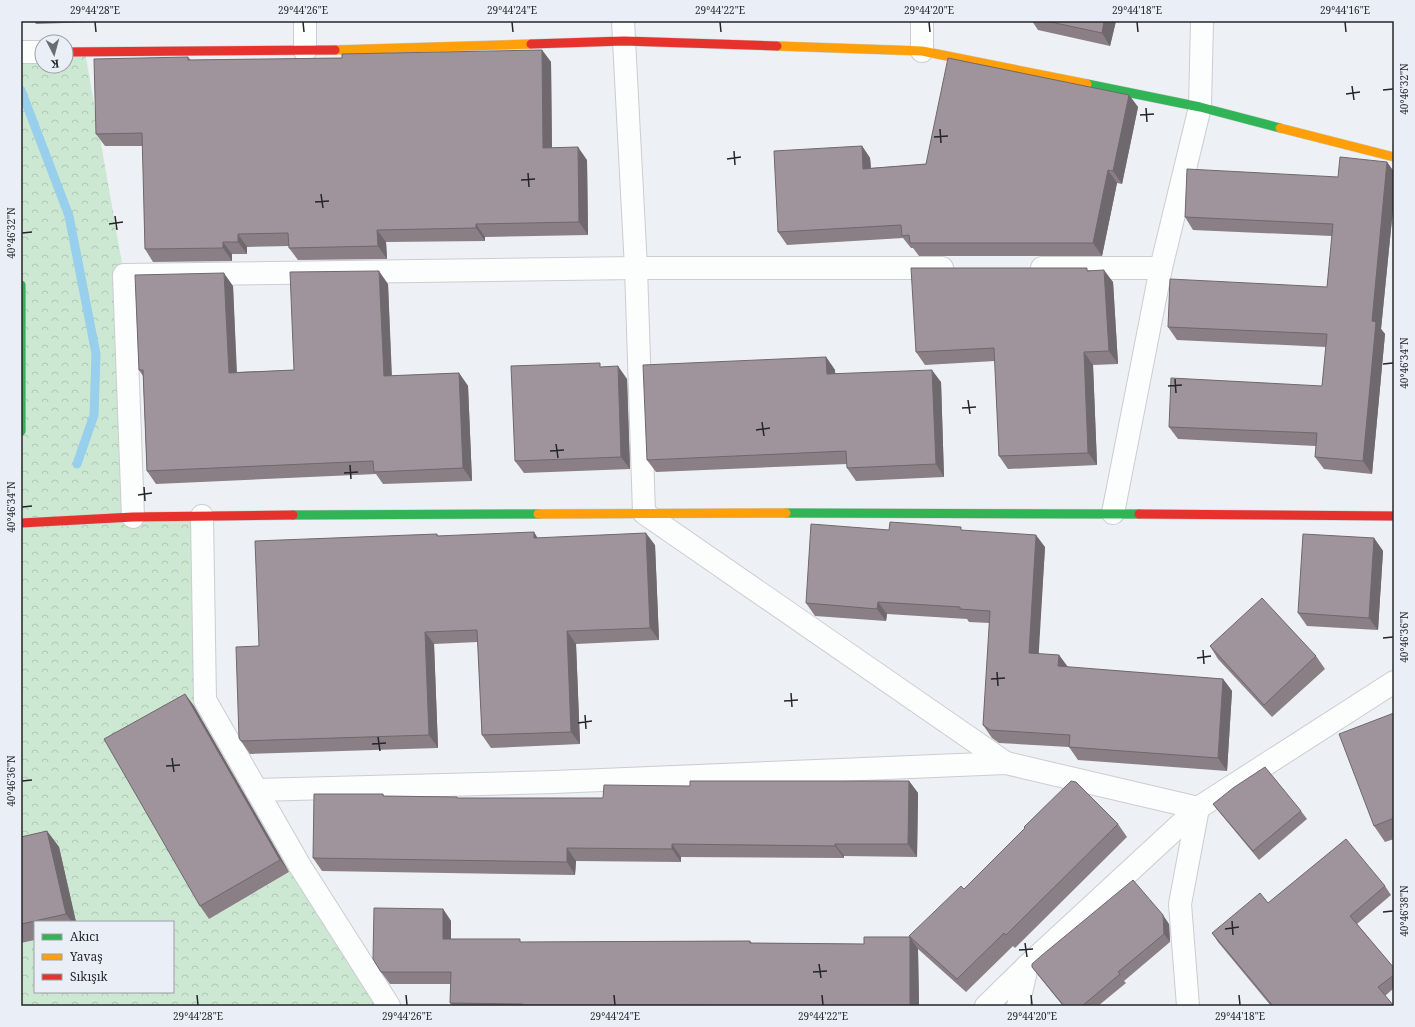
<svg xmlns="http://www.w3.org/2000/svg" width="1415" height="1027" viewBox="0 0 1415 1027" font-family="'Noto Serif',serif">
<style>
.forest{fill:url(#forest-crowns)}
.lines{fill:none;stroke-linecap:round;stroke-linejoin:round}
.stream{stroke:#97cfec;stroke-width:9}
.street-casing{stroke:#cbcdd0;stroke-width:24}
.fast-casing{stroke:#cbcdd0;stroke-width:10}
.slow-casing{stroke:#cbcdd0;stroke-width:10}
.jam-casing{stroke:#cbcdd0;stroke-width:10}
.street{stroke:#fcfdfd;stroke-width:22}
.fast{stroke:#30b455;stroke-width:9}
.slow{stroke:#ff9f0a;stroke-width:9}
.jam{stroke:#e5322d;stroke-width:9}
.wall{fill:#897f85}
.shaded-wall{fill:#6f686c}
.building{fill:#9f949b;stroke:#6f686c}
.ticks{fill:none;stroke:#242629;stroke-width:1.5}
.neatline{fill:none;stroke:#242629;stroke-width:1.5}
.ticks-label{font-size:10px;text-anchor:middle;fill:#242629}
</style>
<defs>
<pattern id="forest-crowns" width="20" height="18" patternUnits="userSpaceOnUse"><rect width="20" height="18" fill="#cde8d2"/><path d="M2 6a3 3 0 1 1 6 0M12 15a3 3 0 1 1 6 0" fill="none" stroke="#b0c7b4"/></pattern>
</defs>
<rect width="100%" height="100%" fill="#edf0f4"/>
<polygon class="forest" points="21,52 42,52 42,66 66,66 66,52 85,52 124,275 133,517 202,516 205,700 113,752 209,919 300,866 389,1006 21,1006 21,943 35,940 35,992 173,992 173,922 76,922 21,855"/>
<g class="lines">
<polyline class="stream" points="21,90 69,216 96,354 94,415 77,464"/>
<defs>
<g id="street">
<polyline points="623,21 636,268 644,513 1006,763"/>
<polyline points="922,21 922,51"/>
<polyline points="305,51 305,21"/>
<polyline points="21,52 42,52"/>
<polyline points="1042,268 1161,268"/>
<polyline points="1113,513 1161,268 1200,107 1202,21"/>
<polyline points="202,516 205,700 300,866 389,1006"/>
<polyline points="133,517 124,275 636,268 942,268"/>
<polyline points="256,790 554,782 1006,763 1198,808 1180,904 1188,1006"/>
<polyline points="986,1006 1027,966 1198,808 1394,682"/>
<polyline points="1018,1006 1027,966"/>
</g>
<g id="fast">
<polyline points="1087,84 1200,107 1280,128"/>
<polyline points="21,285 21,431"/>
<polyline points="786,513 1139,514"/>
<polyline points="293,515 538,514"/>
</g>
<g id="slow">
<polyline points="777,46 922,51 1087,84"/>
<polyline points="335,50 531,44"/>
<polyline points="1280,128 1394,157"/>
<polyline points="538,514 786,513"/>
</g>
<g id="jam">
<polyline points="531,44 624,41 777,46"/>
<polyline points="66,52 335,50"/>
<polyline points="1139,514 1394,516"/>
<polyline points="21,523 133,517 293,515"/>
</g>
</defs>
<use href="#street" class="street-casing"/>
<use href="#fast" class="fast-casing"/>
<use href="#slow" class="slow-casing"/>
<use href="#jam" class="jam-casing"/>
<use href="#street" class="street"/>
<use href="#fast" class="fast"/>
<use href="#slow" class="slow"/>
<use href="#jam" class="jam"/>
</g>
<g class="wall">
<polygon points="34,21 120,21 36,24"/>
<polygon points="1032,21 1116,21 1110,46 1038,30"/>
<polygon points="542,50 551,62 552,148 587,160 588,235 485,237 485,241 386,242 387,259 298,260 289,248 289,246 247,247 247,254 232,254 232,261 153,262 145,249 143,146 105,146 96,134 188,57 191,60 342,58"/>
<polygon points="1129,95 1138,107 1122,184 1117,183 1102,256 919,256 913,248 911,248 903,238 787,245 778,232 862,146 870,158 871,168 926,164"/>
<polygon points="1387,162 1394,172 1394,199 1381,329 1385,334 1372,474 1324,469 1315,457 1316,446 1178,439 1169,427 1322,386 1326,347 1177,340 1168,327 1327,287 1332,236 1193,230 1185,217 1338,177"/>
<polygon points="1089,270 1113,282 1118,364 1093,365 1097,465 1008,469 999,456 995,361 925,365 916,352"/>
<polygon points="388,284 392,376 459,373 468,386 472,481 383,484 376,474 156,484 147,471 143,376 139,370 233,286 237,372 294,370"/>
<polygon points="826,357 835,370 835,373 941,382 944,477 856,481 847,468 847,464 656,472 647,460"/>
<polygon points="603,367 627,379 630,469 524,473 515,461"/>
<polygon points="889,530 963,530 1045,547 1038,654 1059,655 1067,667 1223,679 1232,691 1227,771 1078,760 1069,747 999,743 992,738 983,725 990,623 969,622 967,619 887,614 886,621 815,616 806,603"/>
<polygon points="437,534 438,536 537,538 655,545 659,640 576,644 580,744 491,748 482,735 478,642 434,644 438,748 250,754 241,741 259,646"/>
<polygon points="1374,538 1383,551 1378,630 1307,626 1298,613"/>
<polygon points="1210,646 1316,656 1325,669 1272,717 1218,659"/>
<polygon points="185,694 194,706 289,872 209,919 200,906"/>
<polygon points="1394,713 1394,839 1385,842 1374,826"/>
<polygon points="909,781 918,793 917,857 844,856 844,858 681,857 681,862 576,861 575,875 322,871 313,858 383,794 384,796 457,797 458,798 603,798 690,786"/>
<polygon points="1213,804 1301,811 1307,819 1259,860 1220,813"/>
<polygon points="1118,824 1127,837 1015,948 1013,946 966,992 918,949 919,1006 453,1006 450,1003 451,984 390,984 381,972 443,909 451,921 451,939 521,942 750,941 752,943 864,944 910,937 964,889"/>
<polygon points="47,831 59,847 76,922 35,922 35,940 21,943 21,837"/>
<polygon points="1385,886 1391,895 1357,924 1394,968 1394,988 1385,996 1394,1006 1271,1006 1218,942 1212,933 1268,903"/>
<polygon points="1169,924 1170,942 1124,981 1126,983 1098,1006 1063,1006 1038,975 1032,967"/>
</g>
<g class="shaded-wall">
<polygon points="1104,21 1116,21 1110,46 1102,33"/>
<polygon points="542,50 551,62 552,161 543,148"/>
<polygon points="1129,95 1138,107 1122,184 1113,171"/>
<polygon points="862,146 870,158 872,181 863,169"/>
<polygon points="578,147 587,160 588,235 579,222"/>
<polygon points="1387,162 1394,172 1394,199 1381,329 1385,334 1372,474 1363,461 1372,321"/>
<polygon points="1108,170 1117,183 1102,256 1093,243"/>
<polygon points="476,224 485,237 485,241 476,228"/>
<polygon points="377,230 386,242 387,259 378,246"/>
<polygon points="238,234 247,247 247,254 238,242"/>
<polygon points="223,242 232,254 232,261 223,248"/>
<polygon points="1104,270 1113,282 1118,364 1109,351"/>
<polygon points="379,271 388,284 392,389 384,376"/>
<polygon points="224,273 233,286 237,385 229,373"/>
<polygon points="1084,352 1093,365 1097,465 1088,453"/>
<polygon points="826,357 835,370 836,386 827,374"/>
<polygon points="618,366 627,379 630,469 621,457"/>
<polygon points="932,370 941,382 944,477 936,464"/>
<polygon points="459,373 468,386 472,481 463,468"/>
<polygon points="534,532 542,545 534,538"/>
<polygon points="646,533 655,545 659,640 650,628"/>
<polygon points="1036,535 1045,547 1038,666 1029,653"/>
<polygon points="1374,538 1383,551 1378,630 1369,618"/>
<polygon points="878,602 887,614 886,621 877,609"/>
<polygon points="567,631 576,644 580,744 571,732"/>
<polygon points="425,632 434,644 438,748 429,735"/>
<polygon points="1059,655 1068,667 1058,666"/>
<polygon points="1223,679 1232,691 1227,771 1218,758"/>
<polygon points="185,694 194,706 289,872 280,860"/>
<polygon points="909,781 918,793 917,857 908,844"/>
<polygon points="47,831 59,847 76,922 72,922 66,914"/>
<polygon points="672,844 681,857 681,862 672,849"/>
<polygon points="835,844 844,856 844,858 835,846"/>
<polygon points="567,848 576,861 575,875 567,862"/>
<polygon points="443,909 451,921 451,951 443,939"/>
<polygon points="1163,915 1169,924 1170,942 1164,934"/>
<polygon points="910,937 918,949 919,1006 911,1006 910,1005"/>
</g>
<g class="building">
<polygon points="1046,21 1104,21 1102,33"/>
<polygon points="542,50 543,148 578,147 579,222 476,224 476,228 377,230 378,246 289,248 288,233 238,234 238,242 223,242 223,248 145,249 142,133 96,134 94,59 188,57 188,60 342,58 342,54"/>
<polygon points="948,58 1129,95 1113,171 1108,170 1093,243 910,243 909,235 902,236 901,225 778,232 774,151 862,146 863,169 926,164"/>
<polygon points="1340,157 1387,162 1372,321 1376,322 1363,461 1315,457 1317,433 1169,427 1171,378 1322,386 1327,334 1168,327 1170,279 1327,287 1333,224 1185,217 1187,169 1338,177"/>
<polygon points="911,268 1087,268 1087,271 1104,270 1109,351 1084,352 1088,453 999,456 994,348 916,352"/>
<polygon points="379,271 384,376 459,373 463,468 374,472 373,461 147,471 143,370 139,370 135,275 224,273 229,373 294,370 290,272"/>
<polygon points="826,357 827,374 932,370 936,464 847,468 846,451 647,460 643,365"/>
<polygon points="600,363 600,367 618,366 621,457 515,461 511,366"/>
<polygon points="890,522 961,527 961,530 1036,535 1029,653 1059,655 1058,666 1223,679 1218,758 1069,747 1070,735 990,730 983,725 990,611 960,609 960,607 878,602 877,609 806,603 811,524 889,530"/>
<polygon points="534,532 534,538 646,533 650,628 567,631 571,732 482,735 477,630 425,632 429,735 241,741 239,738 236,647 259,646 255,541 437,534 437,536"/>
<polygon points="1303,534 1374,538 1369,618 1298,613"/>
<polygon points="1262,598 1316,656 1264,705 1210,646"/>
<polygon points="185,694 280,860 200,906 104,739"/>
<polygon points="1394,713 1394,818 1374,826 1339,734"/>
<polygon points="1265,767 1301,811 1253,851 1213,804 1233,788"/>
<polygon points="690,781 909,781 908,844 835,844 835,846 672,844 672,849 567,848 567,862 313,858 314,794 383,794 383,796 457,797 457,798 603,798 604,785 690,786"/>
<polygon points="1071,781 1076,782 1118,824 1006,935 1004,933 957,979 909,936 961,886 964,889 1025,828 1024,827"/>
<polygon points="47,831 66,914 21,924 21,837"/>
<polygon points="1346,839 1385,886 1350,916 1394,968 1394,975 1378,987 1394,1006 1273,1006 1212,933 1260,893 1268,903"/>
<polygon points="1133,880 1163,915 1164,934 1118,972 1120,974 1082,1006 1064,1006 1032,967 1032,964 1041,956"/>
<polygon points="374,908 443,909 443,939 520,939 520,942 750,941 750,943 864,944 864,937 910,937 910,1005 743,1006 674,1005 523,1005 523,1004 450,1003 451,972 381,972 373,959"/>
</g>
<path class="ticks" d="M 95,22 L 96,32M 303,22 L 304,32M 512,22 L 513,32M 720,22 L 721,32M 929,22 L 930,32M 1137,22 L 1138,32M 1345,22 L 1346,32M 1352,86 L 1354,100M 1383,90 L 1393,89M 1346,94 L 1360,92M 1146,108 L 1147,122M 1140,115 L 1154,114M 940,129 L 941,143M 934,137 L 948,136M 734,151 L 735,165M 727,159 L 741,157M 528,173 L 529,187M 521,180 L 535,179M 321,194 L 323,208M 315,202 L 329,201M 115,216 L 117,230M 109,224 L 123,222M 22,233 L 32,232M 1383,364 L 1393,363M 1175,379 L 1176,393M 1168,386 L 1182,385M 968,400 L 970,414M 962,408 L 976,407M 762,422 L 764,436M 756,430 L 770,428M 556,444 L 558,458M 550,451 L 564,450M 350,465 L 351,479M 344,473 L 358,472M 144,487 L 145,501M 138,495 L 152,493M 22,507 L 32,506M 1383,638 L 1393,637M 1203,650 L 1204,664M 1197,658 L 1211,656M 997,672 L 998,686M 991,679 L 1005,678M 791,693 L 792,707M 784,701 L 798,700M 585,715 L 586,729M 578,723 L 592,721M 378,737 L 380,751M 372,744 L 386,743M 172,758 L 174,772M 166,766 L 180,765M 22,781 L 32,780M 1383,912 L 1393,911M 1232,921 L 1233,935M 1225,929 L 1239,927M 1025,943 L 1027,957M 1019,950 L 1033,949M 819,964 L 821,978M 813,972 L 827,971M 197,995 L 198,1005M 406,995 L 407,1005M 614,995 L 615,1005M 822,995 L 823,1005M 1031,995 L 1032,1005M 1239,995 L 1240,1005"/>
<rect width="1415" height="1027" fill="none" stroke="#eaeff7" stroke-width="44"/>
<rect x="34" y="921" width="140" height="72" fill="#eaeff7" stroke="#9b9fa5"/>
<rect x="42" y="934" width="20" height="6" fill="#30b455" stroke="#9b9fa5"/>
<text x="70" y="941" font-size="12" fill="#242629">Akıcı</text>
<rect x="42" y="954" width="20" height="6" fill="#ff9f0a" stroke="#9b9fa5"/>
<text x="70" y="961" font-size="12" fill="#242629">Yavaş</text>
<rect x="42" y="974" width="20" height="6" fill="#e5322d" stroke="#9b9fa5"/>
<text x="70" y="981" font-size="12" fill="#242629">Sıkışık</text>
<g transform="translate(54 54) rotate(174)"><circle r="19" fill="#eaeff7" stroke="#9b9fa5"/>
<path d="M0-3L7 15L0 10L-7 15Z" fill="#6a6d70"/>
<text y="-6" font-size="11" font-weight="bold" text-anchor="middle" fill="#242629">K</text>
</g>
<rect x="22" y="22" width="1371" height="983" class="neatline"/>
<g class="ticks-label">
<text x="95" y="14">29°44'28"E</text>
<text x="303" y="14">29°44'26"E</text>
<text x="512" y="14">29°44'24"E</text>
<text x="720" y="14">29°44'22"E</text>
<text x="929" y="14">29°44'20"E</text>
<text x="1137" y="14">29°44'18"E</text>
<text x="1345" y="14">29°44'16"E</text>
<text transform="translate(1404 89) rotate(-90)" y="4">40°46'32"N</text>
<text transform="translate(11 233) rotate(-90)" y="4">40°46'32"N</text>
<text transform="translate(1404 363) rotate(-90)" y="4">40°46'34"N</text>
<text transform="translate(11 507) rotate(-90)" y="4">40°46'34"N</text>
<text transform="translate(1404 637) rotate(-90)" y="4">40°46'36"N</text>
<text transform="translate(11 781) rotate(-90)" y="4">40°46'36"N</text>
<text transform="translate(1404 911) rotate(-90)" y="4">40°46'38"N</text>
<text x="198" y="1020">29°44'28"E</text>
<text x="407" y="1020">29°44'26"E</text>
<text x="615" y="1020">29°44'24"E</text>
<text x="823" y="1020">29°44'22"E</text>
<text x="1032" y="1020">29°44'20"E</text>
<text x="1240" y="1020">29°44'18"E</text>
</g>
</svg>
